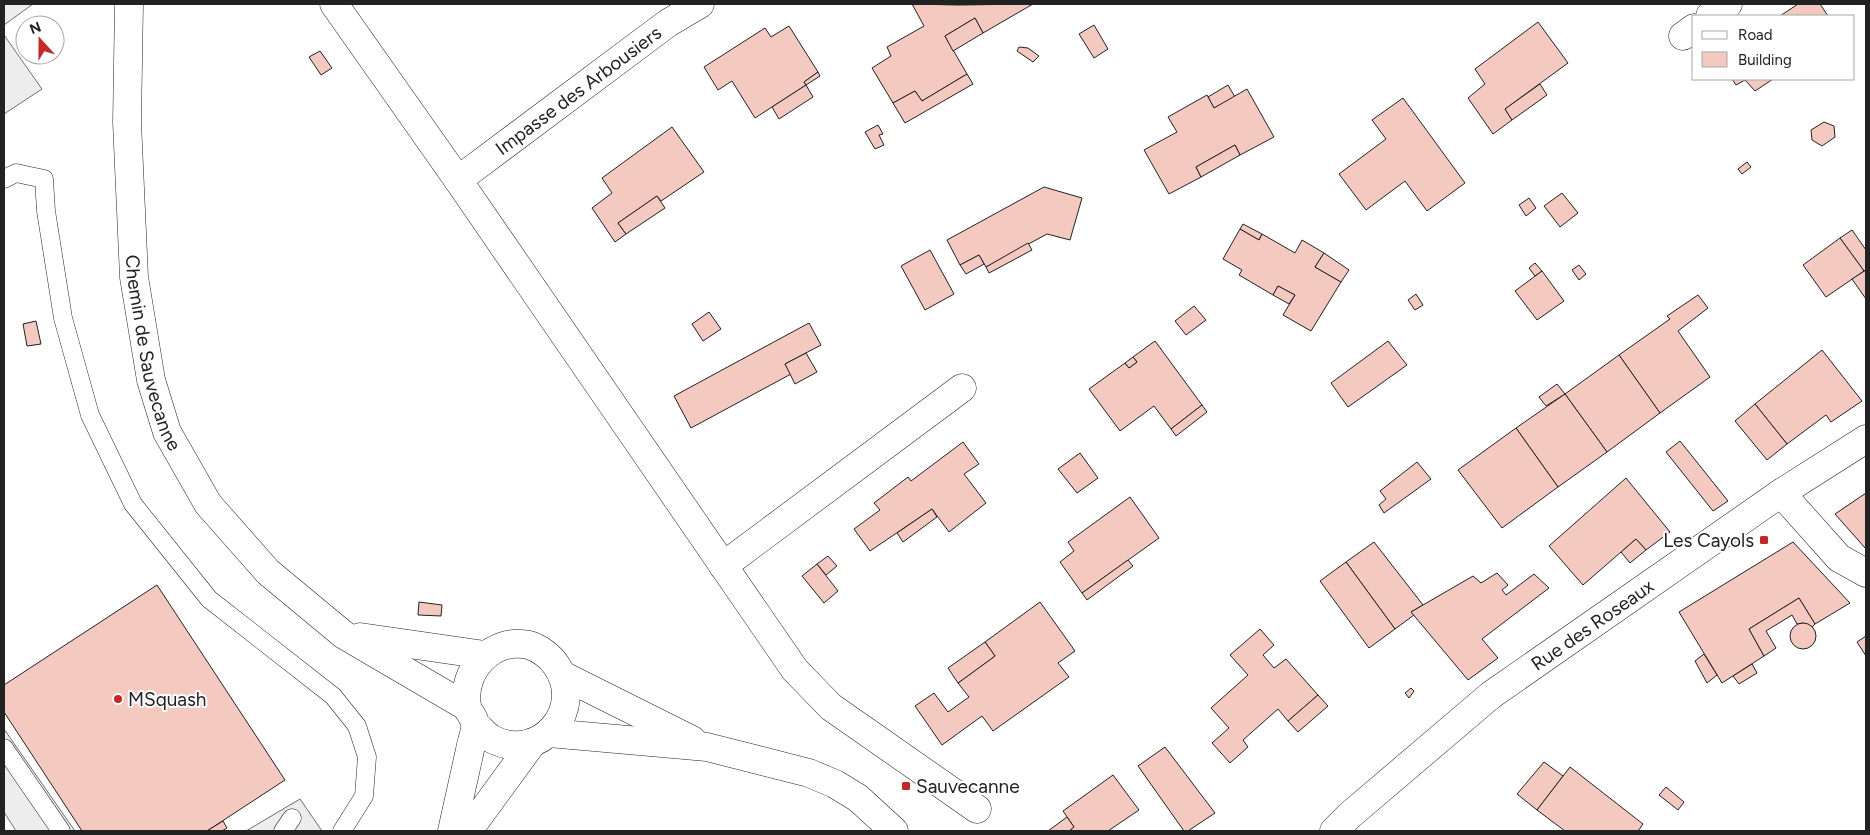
<svg xmlns="http://www.w3.org/2000/svg" width="1870" height="835" viewBox="0 0 1870 835" font-family="Figtree,sans-serif">
<style>
.parking{fill:#ededed;stroke:#6f6f6f}
.building{fill:#f3c9c0;stroke:#222}
.lines{fill:none;stroke-linecap:round;stroke-linejoin:round}
.lane-casing{stroke:#222;stroke-width:19}
.street-casing{stroke:#222;stroke-width:29}
.secondary-casing{stroke:#222;stroke-width:29}
.lane{stroke:#fff;stroke-width:18}
.street{stroke:#fff;stroke-width:28}
.secondary{stroke:#fff;stroke-width:28}
.poi-dot{fill:#c62828;stroke:#fff;stroke-width:2}
.labels{text-anchor:middle;dominant-baseline:central;stroke-width:4;stroke-linejoin:round;paint-order:stroke}
.street-label{font-size:19px;fill:#222;stroke:#fff}
.poi-label{font-size:19px;fill:#222;stroke:#fff;text-anchor:start}
</style>
<rect width="100%" height="100%" fill="#fff"/>
<g class="parking">
<polygon points="4,4 33,4 4,25"/>
<polygon points="4,35 42,89 4,114"/>
<polygon points="4,729 75,831 16,831 4,812"/>
<polygon points="300,799 322,831 246,831"/>
</g>
<g class="building">
<polygon points="912,4 958,5 1033,4 983,33 975,18 945,36 967,74 922,101 915,91 893,103 872,68 891,56 887,47 924,26"/>
<polygon points="1798,4 1820,4 1828,16 1780,16"/>
<polygon points="975,18 983,33 953,51 945,36"/>
<polygon points="1538,22 1568,63 1505,109 1512,120 1493,134 1468,98 1485,84 1475,69"/>
<polygon points="1094,25 1108,49 1094,58 1079,34"/>
<polygon points="789,26 818,72 804,82 806,85 755,118 732,81 718,90 704,67 765,28 771,37"/>
<polygon points="1019,47 1028,48 1039,56 1033,62 1017,51"/>
<polygon points="320,51 332,68 321,75 309,57"/>
<polygon points="818,72 820,76 806,85 804,82"/>
<polygon points="967,74 973,84 905,123 893,103 915,91 922,101"/>
<polygon points="1732,79 1773,79 1755,91 1745,80 1736,85"/>
<polygon points="1540,84 1547,95 1512,120 1505,109"/>
<polygon points="806,85 813,97 779,119 772,107"/>
<polygon points="1228,85 1235,97 1214,108 1208,97"/>
<polygon points="1247,89 1274,137 1240,155 1235,145 1196,167 1201,177 1169,194 1144,150 1177,132 1168,117 1207,95 1214,108"/>
<polygon points="1403,98 1465,183 1427,211 1405,181 1366,210 1339,174 1386,139 1372,120"/>
<polygon points="1824,122 1834,126 1835,137 1822,146 1812,140 1811,130"/>
<polygon points="878,125 883,134 879,135 884,145 875,149 865,132"/>
<polygon points="672,127 704,172 661,201 657,196 618,223 626,234 615,242 592,208 612,193 602,178"/>
<polygon points="1235,145 1240,155 1201,177 1196,167"/>
<polygon points="1747,162 1751,167 1742,174 1738,169"/>
<polygon points="1044,187 1082,198 1070,240 1047,234 986,267 979,255 960,265 947,240"/>
<polygon points="1562,193 1578,213 1560,227 1544,206"/>
<polygon points="657,196 665,208 626,234 618,223"/>
<polygon points="1529,198 1536,208 1526,216 1519,205"/>
<polygon points="1243,224 1262,234 1259,240 1240,229"/>
<polygon points="1240,229 1259,240 1262,234 1295,253 1302,240 1324,253 1315,267 1341,282 1311,331 1283,315 1295,295 1278,286 1273,295 1239,275 1242,270 1223,259"/>
<polygon points="1852,230 1866,250 1866,270 1864,271 1840,238"/>
<polygon points="1840,238 1864,271 1826,297 1803,265"/>
<polygon points="1028,243 1032,250 989,273 986,267"/>
<polygon points="930,250 954,294 925,310 901,266"/>
<polygon points="1324,253 1349,270 1341,282 1315,267"/>
<polygon points="979,255 984,264 966,274 960,265"/>
<polygon points="1535,263 1542,271 1535,276 1529,268"/>
<polygon points="1579,265 1586,274 1579,280 1572,270"/>
<polygon points="1866,270 1866,299 1852,279"/>
<polygon points="1542,271 1564,301 1537,320 1515,291"/>
<polygon points="1278,286 1295,295 1289,304 1273,295"/>
<polygon points="1416,294 1423,305 1415,310 1408,300"/>
<polygon points="1698,295 1708,308 1678,331 1710,377 1660,413 1619,355 1670,319 1667,316"/>
<polygon points="1194,306 1206,320 1186,335 1175,321"/>
<polygon points="709,312 721,329 703,341 692,324"/>
<polygon points="36,321 41,344 27,346 23,324"/>
<polygon points="809,323 821,345 785,364 791,374 691,428 674,396"/>
<polygon points="1155,341 1202,405 1171,429 1154,406 1120,431 1089,389 1125,363 1129,368 1137,362 1133,357"/>
<polygon points="1388,341 1407,365 1348,407 1331,383"/>
<polygon points="1822,350 1862,401 1831,422 1826,415 1787,444 1755,404"/>
<polygon points="806,353 817,372 795,384 785,364"/>
<polygon points="1619,355 1660,413 1607,452 1565,394"/>
<polygon points="1133,357 1137,362 1129,368 1125,363"/>
<polygon points="1557,384 1565,394 1546,406 1539,397"/>
<polygon points="1565,394 1607,452 1558,487 1516,428"/>
<polygon points="1755,404 1787,444 1767,460 1735,421"/>
<polygon points="1202,405 1207,412 1176,436 1171,429"/>
<polygon points="1516,428 1558,487 1502,528 1458,470"/>
<polygon points="1680,441 1728,501 1713,511 1666,452"/>
<polygon points="963,442 979,464 964,474 986,503 949,532 932,509 870,551 854,529 880,510 874,503 908,477 911,481"/>
<polygon points="1080,453 1098,478 1077,493 1058,469"/>
<polygon points="1417,462 1431,479 1384,513 1379,505 1386,499 1380,491"/>
<polygon points="1626,478 1670,532 1646,550 1636,539 1583,585 1549,546"/>
<polygon points="1866,493 1866,549 1835,514"/>
<polygon points="1130,497 1159,538 1082,593 1060,562 1074,551 1068,542"/>
<polygon points="932,509 937,517 903,542 897,533"/>
<polygon points="1636,539 1646,550 1630,563 1621,552"/>
<polygon points="1374,542 1423,605 1411,612 1414,615 1395,629 1346,562"/>
<polygon points="1793,542 1850,603 1815,624 1799,598 1749,629 1764,656 1722,683 1679,612"/>
<polygon points="828,556 837,566 826,575 817,564"/>
<polygon points="1128,560 1133,566 1087,600 1082,593"/>
<polygon points="1346,562 1395,629 1369,648 1320,581"/>
<polygon points="817,564 838,591 824,603 802,576"/>
<polygon points="1497,573 1508,585 1502,590 1506,595 1534,574 1549,588 1482,639 1498,658 1468,680 1411,612 1473,576 1481,583"/>
<polygon points="157,585 285,780 207,831 82,831 4,712 4,685"/>
<polygon points="1799,598 1815,624 1812,627 1803,623 1797,624 1792,615 1766,631 1776,648 1764,656 1749,629"/>
<polygon points="419,602 442,605 441,616 418,615"/>
<polygon points="1040,602 1075,651 1058,663 1069,677 993,731 982,716 942,745 915,706 934,693 948,712 969,697 958,683 995,656 985,642"/>
<circle cx="1803" cy="636" r="13"/>
<polygon points="1260,629 1274,645 1263,655 1274,668 1286,659 1318,695 1288,721 1278,709 1243,740 1248,747 1230,763 1212,743 1229,728 1211,708 1248,675 1230,655"/>
<polygon points="1866,636 1866,656 1857,642"/>
<polygon points="985,642 995,656 958,683 948,668"/>
<polygon points="1704,654 1717,675 1707,683 1695,661"/>
<polygon points="1752,664 1757,673 1739,684 1733,676"/>
<polygon points="1411,688 1414,691 1409,698 1405,693"/>
<polygon points="1318,695 1328,706 1298,732 1288,721"/>
<polygon points="1165,747 1215,813 1188,831 1184,831 1138,766"/>
<polygon points="1544,762 1563,776 1537,810 1517,794"/>
<polygon points="1570,767 1643,824 1638,831 1565,831 1537,810"/>
<polygon points="1113,775 1139,810 1108,831 1069,831 1074,827 1063,811"/>
<polygon points="1666,787 1684,802 1678,810 1659,795"/>
<polygon points="1067,817 1074,827 1069,831 1048,831"/>
<polygon points="223,821 227,828 222,831 207,831"/>
</g>
<g class="lines">
<defs>
<g id="lane">
<polyline points="4,179 16,173 44,179 46,211 63,318 90,415 133,504 209,599 333,696 357,726 367,757 364,796 342,831"/>
<polyline points="4,748 61,831"/>
<polyline points="283,831 292,818"/>
</g>
<g id="street">
<path id="s1" d="M 129,4 L 127,122 L 134,277 L 151,380 L 167,432 L 208,504 L 268,572 L 344,635 L 467,707"/>
<polyline points="334,4 458,180 795,670 831,707 977,809"/>
<polyline points="1710,16 1728,4"/>
<polyline points="1683,36 1694,28"/>
<path id="s2" d="M 458,180 L 668,23 L 700,4"/>
<polyline points="1781,493 1839,558 1866,573"/>
<polyline points="723,566 962,388"/>
<polyline points="360,637 485,655"/>
<polyline points="564,676 692,740"/>
<polyline points="549,733 707,747 809,773 835,784 858,798 894,831"/>
<path d="M 452,831 C 458,804 464,777 470,750 C 471,742 476,731 475,724 C 475,718 468,712 467,706 C 461,671 492,637 529,645 C 539,648 550,656 556,665 C 587,708 540,764 492,739 C 486,736 480,728 475,724"/>
<polyline points="468,831 533,742"/>
</g>
<g id="secondary">
<path id="s3" d="M 1334,831 L 1350,815 L 1491,695 L 1781,493 L 1866,439"/>
</g>
</defs>
<use href="#lane" class="lane-casing"/>
<use href="#street" class="street-casing"/>
<use href="#secondary" class="secondary-casing"/>
<use href="#lane" class="lane"/>
<use href="#street" class="street"/>
<use href="#secondary" class="secondary"/>
</g>
<g class="poi-dot">
<rect x="1759" y="535" width="10" height="10" rx="2.5"/>
<circle cx="118" cy="699" r="5"/>
<rect x="901" y="781" width="10" height="10" rx="2.5"/>
</g>
<g class="labels">
<g class="street-label">
<text stroke="none"><textPath href="#s2" startOffset="150">Impasse des Arbousiers</textPath></text>
<text stroke="none"><textPath href="#s1" startOffset="351">Chemin de Sauvecanne</textPath></text>
<text stroke="none"><textPath href="#s3" startOffset="331">Rue des Roseaux</textPath></text>
</g>
<g class="poi-label">
<text x="1754" y="540" text-anchor="end">Les Cayols</text>
<text x="128" y="699">MSquash</text>
<text x="916" y="786">Sauvecanne</text>
</g>
</g>
<rect width="1870" height="835" fill="none" stroke="#222222" stroke-width="10"/>
<rect x="1692" y="15" width="162" height="65" fill="#ffffff" stroke="#a7a7a7"/>
<rect x="1702" y="31" width="25" height="8" fill="#ffffff" stroke="#a7a7a7"/>
<text x="1738" y="40" font-size="15" fill="#222222">Road</text>
<rect x="1702" y="52" width="25" height="15" fill="#f3c9c0" stroke="#a7a7a7"/>
<text x="1738" y="65" font-size="15" fill="#222222">Building</text>
<g transform="translate(40 40) rotate(339)"><circle r="24" fill="#ffffff" stroke="#a7a7a7"/>
<path d="M0-4L9 19L0 12L-9 19Z" fill="#c62828"/>
<text y="-8" font-size="14" font-weight="bold" text-anchor="middle" fill="#222222">N</text>
</g>
</svg>
